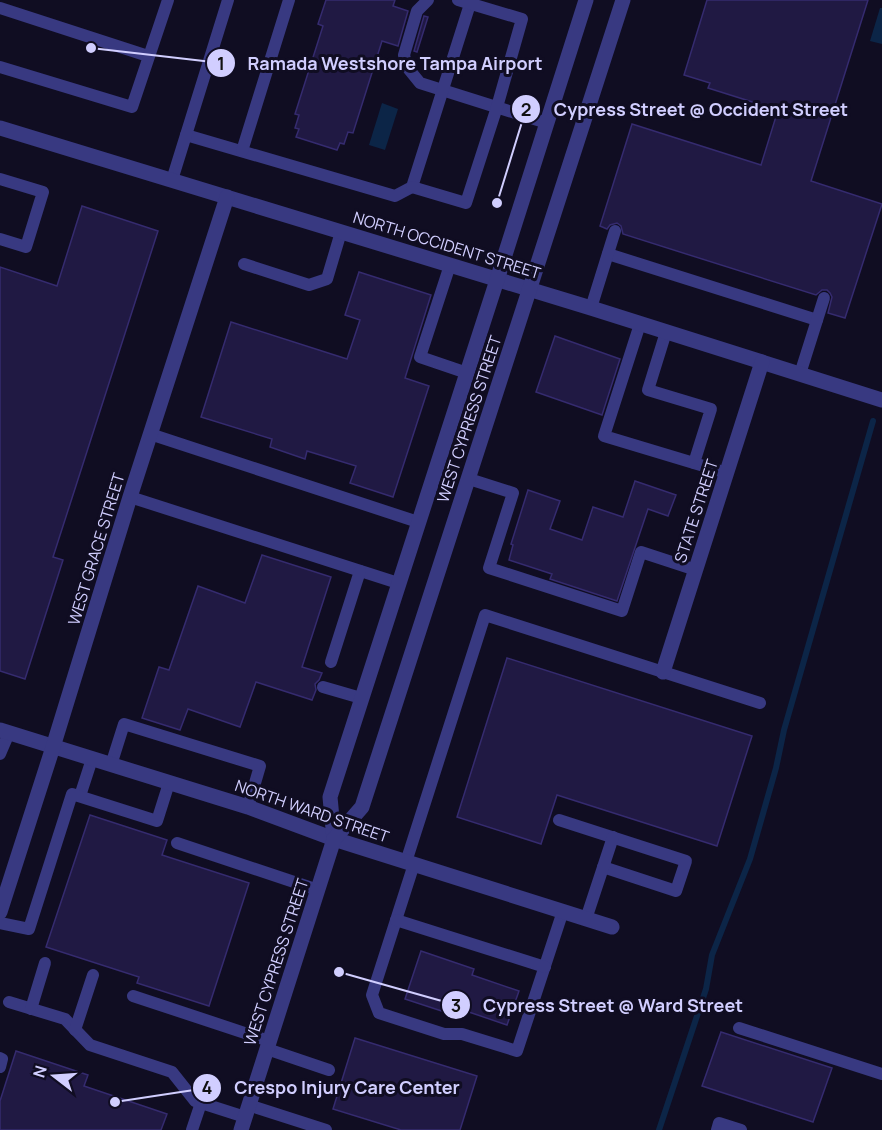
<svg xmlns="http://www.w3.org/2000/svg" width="882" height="1130" viewBox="0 0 882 1130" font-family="Manrope,sans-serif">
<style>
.water{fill:#0c2547}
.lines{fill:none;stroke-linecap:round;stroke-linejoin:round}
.stream{stroke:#0c2547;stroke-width:6}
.building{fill:#201943;stroke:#352b6f;stroke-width:1.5}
.service{stroke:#383981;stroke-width:12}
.minor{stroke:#383981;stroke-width:15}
.tertiary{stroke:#383981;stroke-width:15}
.labels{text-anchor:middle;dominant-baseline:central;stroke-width:6;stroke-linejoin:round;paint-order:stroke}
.street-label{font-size:16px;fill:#d1ceff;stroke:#100d22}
.leader{fill:none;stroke:#d1ceff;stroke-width:2}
.callout-dot{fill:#d1ceff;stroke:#100d22;stroke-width:2}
.mark-label{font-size:18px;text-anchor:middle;font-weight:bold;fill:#111}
.callout-label{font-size:18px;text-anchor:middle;font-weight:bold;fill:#d1ceff;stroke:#100d22;stroke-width:6;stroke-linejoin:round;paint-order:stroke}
</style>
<rect width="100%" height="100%" fill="#100d22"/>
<g class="water">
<polygon points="880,8 882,8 882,44 870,41"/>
<polygon points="382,103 398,109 385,150 369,145"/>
</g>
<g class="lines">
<polyline class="stream" points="659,1130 706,989 712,955 750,859 776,768 784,730 873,421"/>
</g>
<g class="building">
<polygon points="326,0 395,0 393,6 408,11 398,46 382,41 353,133 348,132 344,144 340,143 337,150 296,137 299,129 295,128 299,115 295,114 323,26 318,24"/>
<polygon points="707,0 868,0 811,181 882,204 845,318 828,313 832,297 830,293 827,290 822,290 816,295 623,234 621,226 617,223 610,225 607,229 600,226 632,124 761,165 778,110 708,88 710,83 684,75"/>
<polygon points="424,16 428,17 417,52 414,51"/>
<polygon points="82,206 158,231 53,557 63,560 25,679 0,671 0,267 57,286"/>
<polygon points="359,272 431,295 405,378 429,386 393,497 350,483 356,466 307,451 305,459 270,447 272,439 201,417 231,322 347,359 360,320 345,315"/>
<polygon points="555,336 620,359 602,415 536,392"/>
<polygon points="635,481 676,495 668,516 648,509 617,601 550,579 552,574 509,560 513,545 511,544 528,490 560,501 550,529 582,540 593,507 623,517"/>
<polygon points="262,555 331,577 302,667 322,673 319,680 315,684 316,690 312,700 256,682 240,727 188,709 180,730 142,718 159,667 169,670 198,586 245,603"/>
<polygon points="507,658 752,736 717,846 557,795 541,844 457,817"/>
<polygon points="90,815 167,840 162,855 249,883 209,1006 137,983 139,977 46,947"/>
<polygon points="421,951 474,969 472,975 519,991 507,1025 463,1010 460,1017 405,999"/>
<polygon points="721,1032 832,1068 813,1122 702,1086"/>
<polygon points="355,1038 477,1076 460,1130 401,1130 333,1109"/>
<polygon points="16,1051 88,1075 84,1086 167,1114 161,1130 0,1130 0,1101"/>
</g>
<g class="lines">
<g class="service">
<polyline points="428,0 417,11 404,55 407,67 420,83 547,123"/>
<polyline points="0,8 148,56"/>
<polyline points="0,67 132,107 168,0"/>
<polyline points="186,135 395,196 412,187 470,4"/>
<polyline points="242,151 289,0"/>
<polyline points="0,179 43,192 26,247 0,239"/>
<polyline points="172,180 228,0"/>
<polyline points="412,187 466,203 497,107 522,19 458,0"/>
<polyline points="608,254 817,320"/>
<polyline points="244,264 309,285 327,279 341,232"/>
<polyline points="450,265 420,357 467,373"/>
<polyline points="591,308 615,231"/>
<polyline points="640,324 604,436 727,473"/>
<polyline points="666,332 648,390 711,409 694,463"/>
<polyline points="800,374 824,298"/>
<polyline points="150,434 418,522"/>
<polyline points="469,479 513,493 489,568 622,611 641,552 696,570"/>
<polyline points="130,497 398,583"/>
<polyline points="331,662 360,571"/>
<polyline points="323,687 361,698"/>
<polyline points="0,754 9,733"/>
<polyline points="111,765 124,724 260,766 248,807"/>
<polyline points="80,796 92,759"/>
<polyline points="559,820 686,861 676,891 603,867"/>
<polyline points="177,843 318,890"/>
<polyline points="406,862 485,615 760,703"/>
<polyline points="414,864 372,995 379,1013 444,1034 462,1034 517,1051 563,911"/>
<polyline points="586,919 613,837"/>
<polyline points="396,920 545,967"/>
<polyline points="0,923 29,929 72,794 157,821 169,783"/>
<polyline points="133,996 269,1041"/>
<polyline points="9,1002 65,1019 90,1045 172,1072 195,1101 245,1117"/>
<polyline points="31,1009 45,963"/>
<polyline points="739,1028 882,1074"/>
<polyline points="75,1030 93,975"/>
<polyline points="267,1049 329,1070"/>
<polyline points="0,1058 2,1059 0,1067"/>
<polyline points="248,1105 326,1130"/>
<polyline points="192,1130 201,1103"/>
<polyline points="717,1130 719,1123 741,1130"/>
</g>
<g class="minor">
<polyline points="0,128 591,308 882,400"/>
<polyline points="663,672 762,362"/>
<polyline points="0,730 248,807 334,839 612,927"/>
<polyline points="0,912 53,747 130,497 227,197"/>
</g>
<g class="tertiary">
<polyline points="334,839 330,797 497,280 586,0"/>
<polyline points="241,1130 334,839 362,807 623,0"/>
</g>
</g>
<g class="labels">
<g class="street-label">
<text transform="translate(447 245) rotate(17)">NORTH OCCIDENT STREET</text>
<text transform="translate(469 419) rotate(-72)">WEST CYPRESS STREET</text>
<text transform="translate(696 511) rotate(-72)">STATE STREET</text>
<text transform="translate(96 549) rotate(-73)">WEST GRACE STREET</text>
<text transform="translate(312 811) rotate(19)">NORTH WARD STREET</text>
<text transform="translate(276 962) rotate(-72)">WEST CYPRESS STREET</text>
</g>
</g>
<path class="leader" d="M91 48L221 63M497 203L526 109M339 972L456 1005M115 1102L207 1088"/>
<g class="callout-dot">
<circle cx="91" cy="48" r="6"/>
<circle cx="497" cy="203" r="6"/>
<circle cx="339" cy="972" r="6"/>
<circle cx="115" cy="1102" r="6"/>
<circle cx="221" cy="63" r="15"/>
<circle cx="526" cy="109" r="15"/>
<circle cx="456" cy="1005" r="15"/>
<circle cx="207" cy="1088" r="15"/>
</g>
<g class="mark-label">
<text x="221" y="70">1</text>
<text x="526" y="116">2</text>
<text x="456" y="1012">3</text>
<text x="207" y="1094">4</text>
</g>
<g class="callout-label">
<text x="395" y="70">Ramada Westshore Tampa Airport</text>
<text x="701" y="116">Cypress Street @ Occident Street</text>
<text x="613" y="1012">Cypress Street @ Ward Street</text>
<text x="347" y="1094">Crespo Injury Care Center</text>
</g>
<g transform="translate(54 1076) rotate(287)" stroke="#100d22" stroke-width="4.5" paint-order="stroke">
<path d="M0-4.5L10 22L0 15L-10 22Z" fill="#d1ceff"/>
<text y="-9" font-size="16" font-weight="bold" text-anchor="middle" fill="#d1ceff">N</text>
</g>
</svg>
